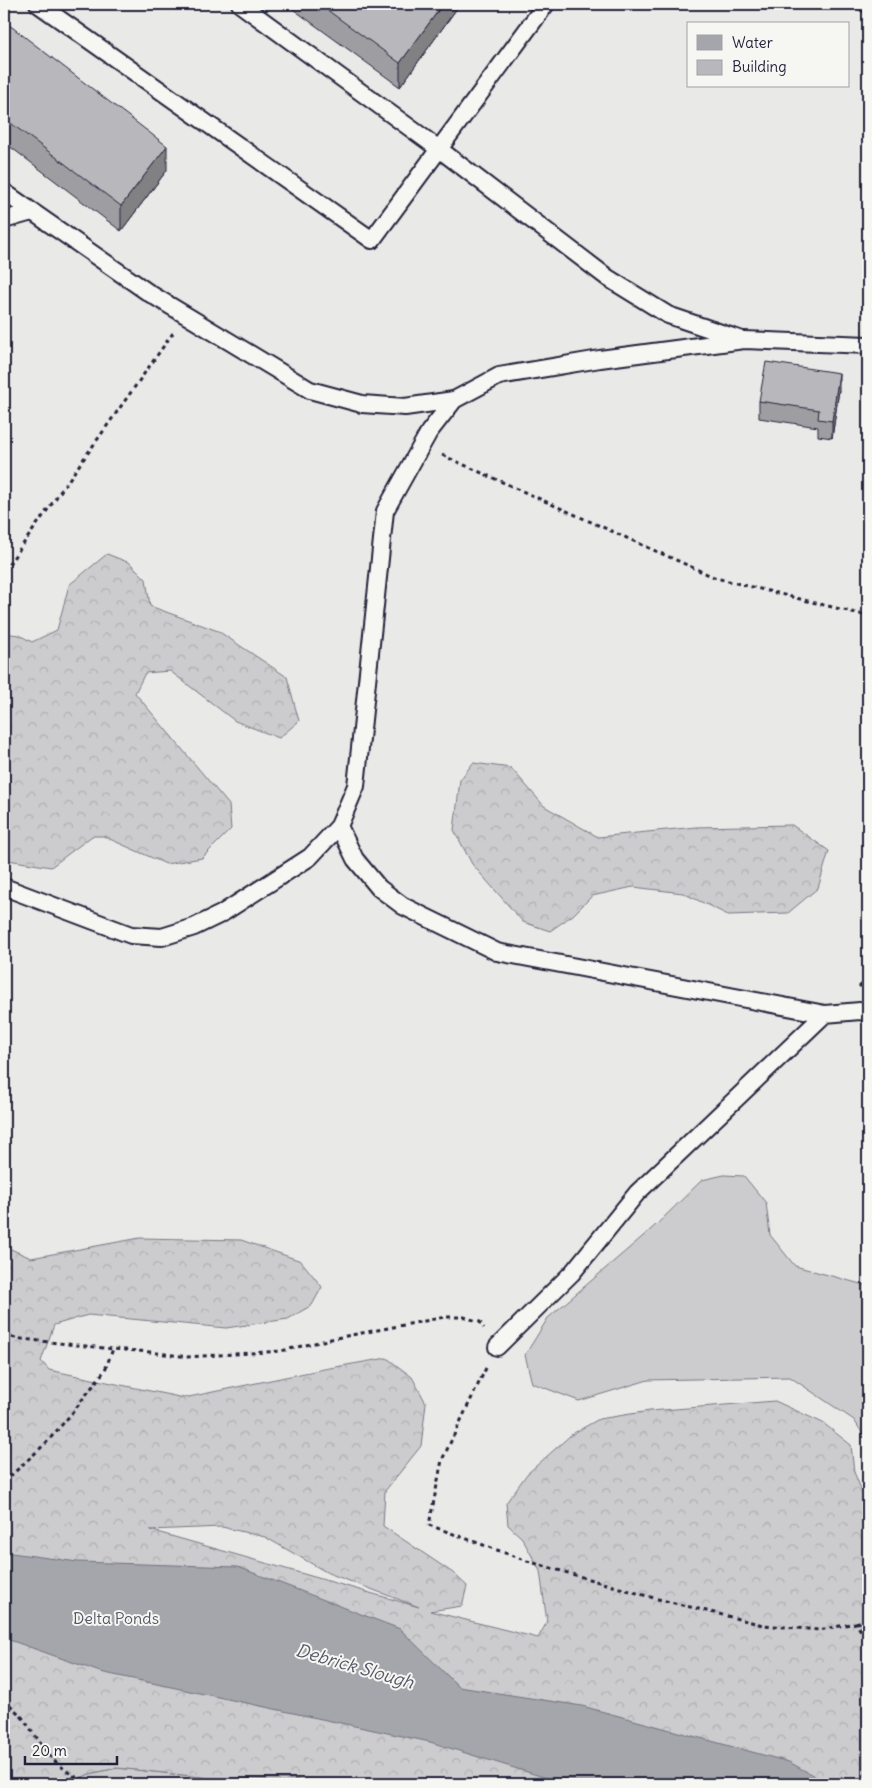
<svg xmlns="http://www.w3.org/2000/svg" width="872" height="1788" viewBox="0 0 872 1788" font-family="Delius,sans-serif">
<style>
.grass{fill:#ccccce;stroke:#777784}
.forest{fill:url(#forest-crowns);stroke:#777784;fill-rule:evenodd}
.water{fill:#a5a5ac;stroke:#71717f}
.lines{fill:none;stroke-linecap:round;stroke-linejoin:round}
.lane-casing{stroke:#22223b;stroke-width:20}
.path{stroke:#22223b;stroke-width:3;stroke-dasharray:4 4;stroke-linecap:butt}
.lane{stroke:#f6f6f2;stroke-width:16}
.wall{fill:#9e9ea2;stroke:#22223b}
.shaded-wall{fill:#818184;stroke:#22223b}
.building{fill:#b8b8bc;stroke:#22223b}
.labels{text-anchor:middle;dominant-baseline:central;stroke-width:4;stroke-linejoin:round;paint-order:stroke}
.park-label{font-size:16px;fill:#555567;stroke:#f6f6f2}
.water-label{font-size:18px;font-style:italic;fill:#565668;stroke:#f6f6f2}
</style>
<defs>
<pattern id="forest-crowns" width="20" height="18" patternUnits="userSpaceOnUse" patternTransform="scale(1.25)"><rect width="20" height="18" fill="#ccccce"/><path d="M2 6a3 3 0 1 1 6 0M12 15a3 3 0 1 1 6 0" fill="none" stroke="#afafb2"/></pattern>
</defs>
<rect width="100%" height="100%" fill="#e9e9e7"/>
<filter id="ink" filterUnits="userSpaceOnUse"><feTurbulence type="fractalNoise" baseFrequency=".02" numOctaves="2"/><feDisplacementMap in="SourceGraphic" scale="10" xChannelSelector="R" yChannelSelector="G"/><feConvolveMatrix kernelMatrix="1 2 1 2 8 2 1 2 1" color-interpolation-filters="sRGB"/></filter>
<g filter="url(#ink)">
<g class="grass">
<polygon points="724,1175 744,1176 766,1203 770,1235 795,1266 868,1286 868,1442 854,1420 790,1377 648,1380 579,1401 532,1383 525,1355 548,1318 656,1225 702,1180"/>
<polygon points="117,1768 211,1778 291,1779 321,1784 69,1784 89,1774"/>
<polygon points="18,1778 49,1784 4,1784"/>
</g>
<g class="forest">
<polygon points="107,554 130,563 146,579 150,606 218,631 287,677 299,721 279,738 235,721 170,671 145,673 135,693 229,805 231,829 202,858 166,864 103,836 92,836 51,867 8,860 4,857 4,633 19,635 32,642 57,630 69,585"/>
<polygon points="473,763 511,768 544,806 598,837 696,827 792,825 829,851 818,888 788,913 728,915 683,893 633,887 592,896 573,915 550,931 523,922 472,864 454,830 460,780"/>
<path d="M 140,1238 L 241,1240 L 301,1261 L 322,1287 L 312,1305 L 288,1319 L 226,1328 L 88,1315 L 54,1325 L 41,1361 L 49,1370 L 184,1398 L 324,1369 L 387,1358 L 412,1377 L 426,1403 L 421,1446 L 385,1491 L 383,1526 L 453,1573 L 467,1586 L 462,1606 L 430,1611 L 538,1638 L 547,1622 L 540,1571 L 522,1538 L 508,1525 L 506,1503 L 527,1474 L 572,1434 L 599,1419 L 650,1411 L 775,1401 L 823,1423 L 851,1445 L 854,1472 L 868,1506 L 868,1784 L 321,1784 L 291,1779 L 211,1778 L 117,1768 L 89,1774 L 69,1784 L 44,1784 L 18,1778 L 4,1784 L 4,1246 L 31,1258 ZM 222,1527 L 265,1537 L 328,1573 L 419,1607 L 150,1530 Z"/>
</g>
<polygon class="water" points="4,1552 78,1562 238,1567 400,1629 459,1687 582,1706 789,1762 829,1784 566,1784 430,1742 100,1672 4,1638"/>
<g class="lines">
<defs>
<g id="lane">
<polyline points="38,4 372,240 439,149 608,278 668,315 739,339"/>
<polyline points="240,4 439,149 546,4"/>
<polyline points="867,4 868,4"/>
<polyline points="4,192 149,293 310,390 362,404 405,407 454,400"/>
<polyline points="4,220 32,212"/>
<polyline points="339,826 355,859 379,888 403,906 497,952 825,1014"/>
<polyline points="4,887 131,935 162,937 194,927 221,914 310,857 339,826 356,786 385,511 429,432 454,400 499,376 600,359 744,340 868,345"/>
<polyline points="497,1347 572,1273 637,1193 825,1014 860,1011 868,1013"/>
</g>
</defs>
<use href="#lane" class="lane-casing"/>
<g class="path">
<polyline points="442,455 716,578 868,616"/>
<polyline points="4,571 173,333"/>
<polyline points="859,987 868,979"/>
<polyline points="4,1336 22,1339 113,1349 150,1352 188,1357 281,1351 331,1339 445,1317 464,1317 480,1322 484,1328"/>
<polyline points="486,1368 442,1460 429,1525 527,1561 654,1598 763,1625 819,1630 856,1623 868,1642"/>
<polyline points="4,1482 46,1443 73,1412 105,1370 113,1349"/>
<polyline points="856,1623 868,1619"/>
<polyline points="4,1699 22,1717 52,1759 73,1776 100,1784"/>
</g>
<use href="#lane" class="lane"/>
</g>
<g class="wall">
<polygon points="286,4 460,4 400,87"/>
<polygon points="4,21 167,170 121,231 4,142"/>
<polygon points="839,390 832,438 818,436 818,427 759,418 759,401"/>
</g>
<g class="shaded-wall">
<polygon points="443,4 460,4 400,87 400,63"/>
<polygon points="167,146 167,170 121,231 121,206"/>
<polygon points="839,373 839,390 832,438 832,421"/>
</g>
<g class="building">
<polygon points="319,4 443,4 400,63"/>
<polygon points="4,21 167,146 121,206 4,118"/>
<polygon points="766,362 839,373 832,421 818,419 819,410 759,401"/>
</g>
</g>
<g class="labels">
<g class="park-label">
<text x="116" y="1618">Delta Ponds</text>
</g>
<g class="water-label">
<text transform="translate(355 1666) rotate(16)">Debrick Slough</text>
</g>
</g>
<rect width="872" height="1788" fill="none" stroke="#f6f6f2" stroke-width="20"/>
<rect x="10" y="10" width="852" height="1768" fill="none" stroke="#22223b" stroke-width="2" filter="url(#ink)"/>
<rect x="687" y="22" width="162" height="65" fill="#f6f6f2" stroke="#a1a1a9"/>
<rect x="697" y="35" width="25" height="15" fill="#a5a5ac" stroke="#a1a1a9"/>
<text x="732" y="48" font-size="15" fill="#22223b">Water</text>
<rect x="697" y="60" width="25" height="15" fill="#b8b8bc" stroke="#a1a1a9"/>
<text x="732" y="72" font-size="15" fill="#22223b">Building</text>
<path d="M25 1756v8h92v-8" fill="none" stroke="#22223b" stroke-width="2.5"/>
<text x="32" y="1756" font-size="15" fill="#22223b" stroke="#f6f6f2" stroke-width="4" paint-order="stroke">20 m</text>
</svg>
